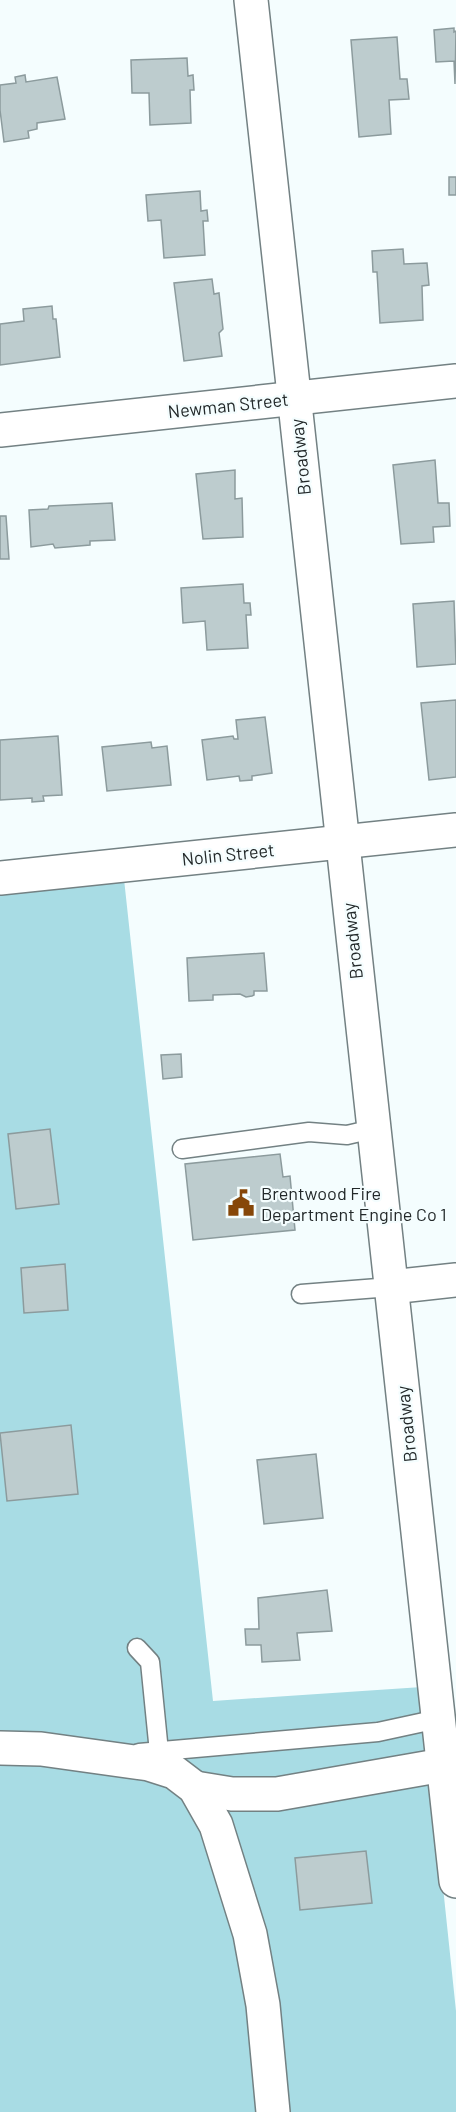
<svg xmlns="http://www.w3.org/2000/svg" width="456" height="2112" viewBox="0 0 456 2112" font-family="Barlow,sans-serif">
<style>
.green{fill:#a8dce4}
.building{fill:#bdccce;stroke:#8c9b9d;stroke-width:1.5}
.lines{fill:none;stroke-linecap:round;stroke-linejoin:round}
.lane-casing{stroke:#738183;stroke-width:21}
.street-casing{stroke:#738183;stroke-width:36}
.secondary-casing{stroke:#738183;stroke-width:36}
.lane{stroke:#fff;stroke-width:18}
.street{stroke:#fff;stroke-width:33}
.secondary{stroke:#fff;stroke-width:33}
.labels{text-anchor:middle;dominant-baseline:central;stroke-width:4.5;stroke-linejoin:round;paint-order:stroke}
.street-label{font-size:18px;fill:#222829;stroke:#f4fdfe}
.poi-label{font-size:18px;fill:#222829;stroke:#f4fdfe;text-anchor:start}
</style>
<rect width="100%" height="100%" fill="#f4fdfe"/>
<polygon class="green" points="124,879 213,1701 422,1687 456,2011 456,2112 0,2112 0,893"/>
<g class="building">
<polygon points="454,28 454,32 456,31 455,84 454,61 436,62 434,30"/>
<polygon points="397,37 400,79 407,79 409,99 389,100 391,134 359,137 351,40"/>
<polygon points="187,58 188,76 193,75 194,90 190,90 191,123 150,125 149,93 132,93 131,60"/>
<polygon points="25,75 26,82 57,77 65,119 37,123 37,129 28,131 29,138 4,142 0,110 0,85 16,83 15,77"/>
<rect x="449" y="177" width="7" height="18"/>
<polygon points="200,191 201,211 207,210 208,221 203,221 205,255 164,258 161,220 148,221 146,195"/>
<polygon points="403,249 404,264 427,263 429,285 422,286 423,320 380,323 377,272 373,272 372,251"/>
<polygon points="212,279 214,294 219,293 223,329 219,333 222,356 184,361 174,283"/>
<polygon points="52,306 53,319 56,319 60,357 0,365 0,324 24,321 23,309"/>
<polygon points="435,460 438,503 449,503 450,526 433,527 434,542 401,544 393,465"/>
<polygon points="235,470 235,499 242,498 243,537 203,539 196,474"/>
<polygon points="112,503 115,540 90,541 90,545 55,548 53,544 31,547 29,510 48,509 49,506"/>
<polygon points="0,516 6,516 9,559 0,559"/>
<polygon points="243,584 244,603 250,603 251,615 246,615 248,648 207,650 205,621 183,623 181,588"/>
<polygon points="454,601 456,664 417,667 413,604"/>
<polygon points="456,700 456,777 429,780 421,703"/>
<polygon points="265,717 272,773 252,776 252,780 240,781 239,776 207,780 202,740 233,736 234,739 238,739 236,720"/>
<polygon points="58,736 62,795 43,796 44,801 32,802 32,798 0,800 0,740"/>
<polygon points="151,742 152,748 167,746 171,785 107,791 102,747"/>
<polygon points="264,953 267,991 254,991 254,995 252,996 246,997 240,994 213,995 213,1000 189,1001 187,958"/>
<polygon points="181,1054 182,1077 163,1079 161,1055"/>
<polygon points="50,1129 59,1204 16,1209 8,1134"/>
<polygon points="280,1154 283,1177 290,1176 295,1230 193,1240 185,1164"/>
<polygon points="65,1264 68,1310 24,1313 21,1268"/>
<polygon points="71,1425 78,1494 7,1501 0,1433"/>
<polygon points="316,1454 323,1518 264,1524 257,1460"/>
<polygon points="327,1590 332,1631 297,1633 300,1660 262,1662 261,1645 246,1645 245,1629 259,1629 258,1598"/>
<polygon points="366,1851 372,1903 300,1910 295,1858"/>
</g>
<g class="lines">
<defs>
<g id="lane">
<polyline points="182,1149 309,1132 347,1135 373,1129"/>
<polyline points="301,1294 391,1287"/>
<polyline points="137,1648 150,1662 159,1752"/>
<polyline points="139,1753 378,1732 438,1719"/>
</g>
<g id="street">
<polyline points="0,430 456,381"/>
<polyline points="0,878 456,830"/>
<polyline points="391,1287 456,1280"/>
<polyline points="0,1748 41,1749 149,1764 174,1772 195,1788 216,1825 250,1934 263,2005 273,2112"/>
<polyline points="195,1788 232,1794 277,1794 443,1765"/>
</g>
<polyline id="secondary" points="251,0 456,1881"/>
</defs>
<use href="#lane" class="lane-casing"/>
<use href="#street" class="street-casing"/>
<use href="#secondary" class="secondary-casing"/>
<use href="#lane" class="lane"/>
<use href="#street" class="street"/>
<use href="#secondary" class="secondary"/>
</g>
<defs>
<symbol id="civic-bare" viewBox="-9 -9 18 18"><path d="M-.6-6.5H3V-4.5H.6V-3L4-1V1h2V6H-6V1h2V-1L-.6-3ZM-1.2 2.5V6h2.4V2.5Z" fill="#864709" stroke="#f4fdfe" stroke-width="2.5" paint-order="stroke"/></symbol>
</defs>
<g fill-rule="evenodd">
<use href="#civic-bare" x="222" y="1184" width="38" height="38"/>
</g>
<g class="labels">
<g class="street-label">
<text transform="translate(228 405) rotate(-6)">Newman Street</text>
<text transform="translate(300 457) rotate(-96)">Broadway</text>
<text transform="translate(228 854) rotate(-6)">Nolin Street</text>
<text transform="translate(352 941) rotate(-96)">Broadway</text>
<text transform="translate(406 1424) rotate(-96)">Broadway</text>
</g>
<g class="poi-label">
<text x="261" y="1193">Brentwood Fire<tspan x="261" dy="21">Department Engine Co 1</tspan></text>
</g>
</g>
</svg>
